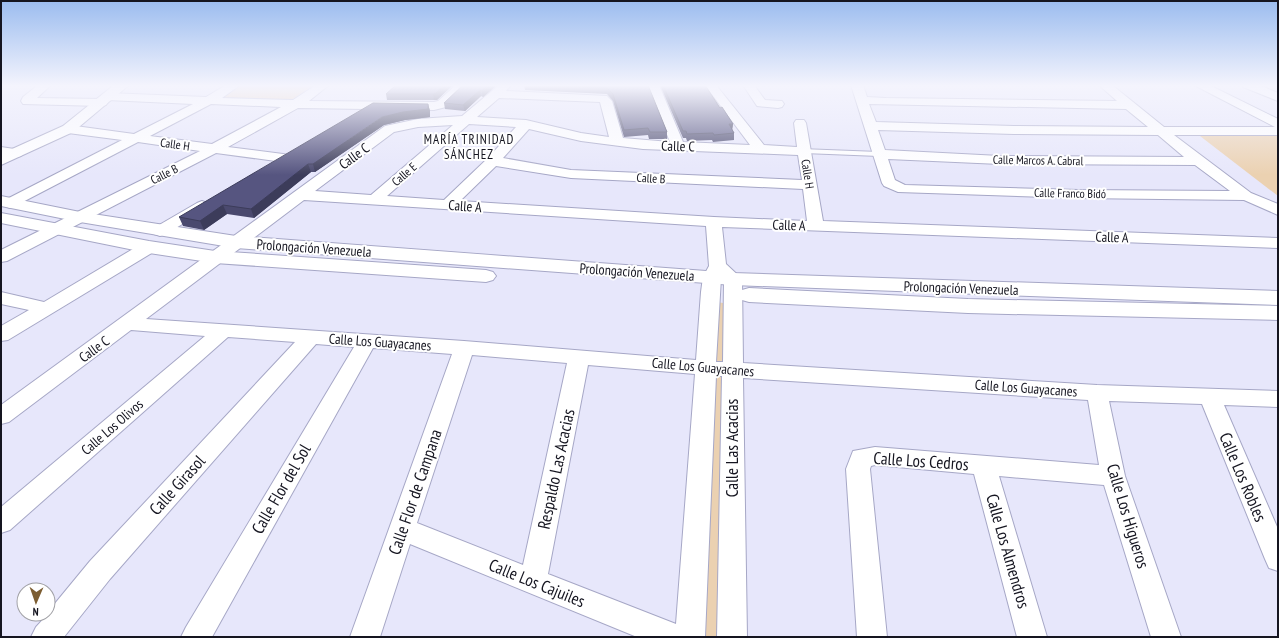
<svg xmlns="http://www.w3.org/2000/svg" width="1279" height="638" viewBox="0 0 1279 638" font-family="'PT Sans Narrow',sans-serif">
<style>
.green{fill:#ebd1b1}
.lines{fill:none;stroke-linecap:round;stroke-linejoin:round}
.lane-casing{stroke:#a6a7c6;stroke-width:2}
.street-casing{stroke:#a6a7c6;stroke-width:2}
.secondary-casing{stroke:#a6a7c6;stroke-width:2}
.lane{fill:#fff;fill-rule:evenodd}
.street{fill:#fff;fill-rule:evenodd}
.secondary{fill:#fff;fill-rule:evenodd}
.wall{fill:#4a496e}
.shaded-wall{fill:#3c3c5a}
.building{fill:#565580;stroke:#3c3c5a}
.labels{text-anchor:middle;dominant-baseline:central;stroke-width:4;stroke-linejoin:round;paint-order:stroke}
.far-street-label{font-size:12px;fill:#151520;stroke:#fff}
.far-neighbourhood-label{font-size:13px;letter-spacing:1px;fill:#151520;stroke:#fff}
.street-label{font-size:14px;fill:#151520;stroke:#fff}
.near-street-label{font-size:17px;fill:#151520;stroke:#fff}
</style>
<rect width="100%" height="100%" fill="#e7e7fb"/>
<g class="green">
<polygon points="230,85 315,85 288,102 207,98"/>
<polygon points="1271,134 1278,135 1278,196 1200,136"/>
<polygon points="704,300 723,303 727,637 695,637"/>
</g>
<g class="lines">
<defs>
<polygon id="lane" points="801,149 879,152 883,154 879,156 804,153 801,153"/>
<g id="street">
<path d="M 38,85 L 51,85 L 37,98 L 103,99 L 102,97 L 104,94 L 108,93 L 206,97 L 226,85 L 240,85 L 222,98 L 293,100 L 316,85 L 329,85 L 309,101 L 434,102 L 438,101 L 456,85 L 469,85 L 446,107 L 434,110 L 298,108 L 228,147 L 283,154 L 288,155 L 290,158 L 288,161 L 283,162 L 216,153 L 7,261 L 1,262 L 1,250 L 200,151 L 138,142 L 15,206 L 10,208 L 5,206 L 2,203 L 5,200 L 122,140 L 68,133 L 63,132 L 62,129 L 63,126 L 68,125 L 134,134 L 193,104 L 107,100 L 108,102 L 106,105 L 102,106 L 23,104 L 21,101 L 23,97 ZM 211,104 L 281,107 L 212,144 L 150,136 Z"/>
<path d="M 499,85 L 511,85 L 506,91 L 607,96 L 612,101 L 623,138 L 670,142 L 647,85 L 659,85 L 683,142 L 750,145 L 705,85 L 716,85 L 764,145 L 797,147 L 794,123 L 796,120 L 804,120 L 806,123 L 823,221 L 1278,238 L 1278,248 L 722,227 L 726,264 L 742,279 L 743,363 L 1097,385 L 1278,391 L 1278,407 L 1224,405 L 1278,529 L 1278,571 L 1269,568 L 1265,559 L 1202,404 L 1109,401 L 1125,476 L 1181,637 L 1151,637 L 1104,485 L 999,476 L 1047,637 L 1017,637 L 974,474 L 875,465 L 871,466 L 870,469 L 887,637 L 857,637 L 846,469 L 853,451 L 875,447 L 1099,465 L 1088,400 L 743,378 L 747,637 L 717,637 L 722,376 L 716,376 L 705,637 L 637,637 L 410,544 L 380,637 L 350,637 L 452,354 L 373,348 L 212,637 L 181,637 L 186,627 L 354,347 L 316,344 L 110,579 L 64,637 L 31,637 L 36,627 L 48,614 L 48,612 L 90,561 L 295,342 L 228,337 L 10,530 L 1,533 L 1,507 L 205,336 L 131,330 L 9,422 L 1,424 L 1,405 L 385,126 L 418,119 L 462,116 ZM 499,98 L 600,102 L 609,137 L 581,133 L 526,120 L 477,117 ZM 469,124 L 516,127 L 488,158 L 444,200 L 387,196 ZM 453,125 L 371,195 L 315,191 L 394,132 L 418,127 ZM 529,129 L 581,141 L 643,149 L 798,155 L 802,180 L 571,170 L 503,158 ZM 496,166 L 571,178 L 803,189 L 807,221 L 714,217 L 460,201 ZM 304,200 L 706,226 L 709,266 L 703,277 L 701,292 L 696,360 L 464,341 L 146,319 ZM 721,278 L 724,280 L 723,362 L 716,362 ZM 472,355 L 567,363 L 523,565 L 417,523 ZM 588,365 L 695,374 L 676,624 L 548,574 Z"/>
<polygon points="743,85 754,85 765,100 782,101 784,104 782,107 778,108 757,106"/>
<path d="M 851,85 L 863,85 L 867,97 L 886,98 L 1117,101 L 1099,85 L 1112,85 L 1164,127 L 1275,127 L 1194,85 L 1209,85 L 1278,119 L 1278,135 L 1174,135 L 1251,193 L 1278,204 L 1278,215 L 1244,200 L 1078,198 L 898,192 L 884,186 L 882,183 ZM 869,104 L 1126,109 L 1148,127 L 1014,126 L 876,122 ZM 878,130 L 1014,134 L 1158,135 L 1184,157 L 1000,156 L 885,150 ZM 888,159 L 1000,164 L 1195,165 L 1230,191 L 1078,190 L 905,185 L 895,180 Z"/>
<polygon points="1242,85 1259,85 1278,93 1278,101 1243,87"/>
<polygon points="1,147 21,150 23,153 21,156 16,157 1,155"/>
<polygon points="202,201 207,203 210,206 207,209 166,234 160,236 154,234 152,231 154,228 197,203"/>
<polygon points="149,242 155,243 157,247 155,251 8,340 1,341 1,326 29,310 1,304 1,292 44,302 143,243"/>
</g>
<g id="secondary">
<polygon points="114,85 129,85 73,132 1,165 1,154 63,126"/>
<polygon points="1,196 80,212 236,236 733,273 1278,291 1278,305 733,285 236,248 80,222 1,206"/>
<polygon points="1,213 149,241 215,251 486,270 493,272 496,276 493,280 486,282 215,263 149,253 1,223"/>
<polygon points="749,288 968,299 1278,306 1278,320 968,313 749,302 742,300 738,295 742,290"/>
</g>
</defs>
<use href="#lane" class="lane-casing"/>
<use href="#street" class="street-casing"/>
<use href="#secondary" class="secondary-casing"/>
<use href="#lane" class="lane"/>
<use href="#street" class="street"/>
<use href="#secondary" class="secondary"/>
</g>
<g class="wall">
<polygon points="396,85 453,85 437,100 387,100 386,94"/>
<polygon points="463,85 497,85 483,97 481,96 465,111 445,109 444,103"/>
<polygon points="524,85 648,85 667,132 667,139 649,139 648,135 624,137 613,101 607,94 525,90"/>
<polygon points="660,85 705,85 720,108 733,124 732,130 734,133 734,140 713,142 712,140 687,141 686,138 683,138"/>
<polygon points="428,104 430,111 430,117 405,120 384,125 315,172 311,172 254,218 227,214 204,230 183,226 179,217"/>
</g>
<g class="shaded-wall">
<polygon points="445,85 453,85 437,100 434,100 433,94"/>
<polygon points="489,85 497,85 483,97 482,91"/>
<polygon points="480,90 481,96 465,111 463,105"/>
<polygon points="428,104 430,111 430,117 405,120 384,125 315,172 313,164 382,117"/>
<polygon points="729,124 733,124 732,130"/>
<polygon points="308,164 311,172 254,218 251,209"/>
<polygon points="223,205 227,214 204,230 200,221"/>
</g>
<g class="building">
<polygon points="396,85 445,85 436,93 433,94 386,94"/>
<polygon points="463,85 489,85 482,91 480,90 463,105 444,103"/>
<polygon points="547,85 648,85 667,132 650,132 648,128 624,130 613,94 607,88"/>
<polygon points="663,85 705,85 720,108 722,107 733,124 729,124 734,133 714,135 713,133 687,134 686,131 683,131"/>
<polygon points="373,103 428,104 428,109 403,112 382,117 313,164 308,164 251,209 223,205 200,221 179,217"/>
</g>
<linearGradient id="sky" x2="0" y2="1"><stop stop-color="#9bbcef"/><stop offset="0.49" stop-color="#f4f4fd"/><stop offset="1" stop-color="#f4f4fd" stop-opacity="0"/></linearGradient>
<rect width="1279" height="175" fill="url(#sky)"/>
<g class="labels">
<g class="far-street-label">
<text transform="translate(175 144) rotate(8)">Calle H</text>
<text transform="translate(1038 160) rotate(1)">Calle Marcos A. Cabral</text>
<text transform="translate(164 174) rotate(-27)">Calle B</text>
<text transform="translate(404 174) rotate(-41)">Calle E</text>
<text transform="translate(808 174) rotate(81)">Calle H</text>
<text transform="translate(651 178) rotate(3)">Calle B</text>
<text transform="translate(1070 193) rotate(1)">Calle Franco Bidó</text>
</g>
<g class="far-neighbourhood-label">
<text x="469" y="139">MARÍA TRINIDAD<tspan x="469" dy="15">SÁNCHEZ</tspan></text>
</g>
<g class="street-label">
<text transform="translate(678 146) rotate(2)">Calle C</text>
<text transform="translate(354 156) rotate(-36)">Calle C</text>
<text transform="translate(465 206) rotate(4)">Calle A</text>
<text transform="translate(789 225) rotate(2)">Calle A</text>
<text transform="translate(1112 237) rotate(2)">Calle A</text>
<text transform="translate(314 248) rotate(4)">Prolongación Venezuela</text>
<text transform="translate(637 272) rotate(4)">Prolongación Venezuela</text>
<text transform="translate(961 288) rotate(2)">Prolongación Venezuela</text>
<text transform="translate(380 342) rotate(4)">Calle Los Guayacanes</text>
<text transform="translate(94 349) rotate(-36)">Calle C</text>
<text transform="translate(703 367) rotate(5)">Calle Los Guayacanes</text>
<text transform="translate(1026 388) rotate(4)">Calle Los Guayacanes</text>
<text transform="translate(112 427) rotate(-41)">Calle Los Olivos</text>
</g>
<g class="near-street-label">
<text transform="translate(732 448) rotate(-90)">Calle Las Acacias</text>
<text transform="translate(921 461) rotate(4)">Calle Los Cedros</text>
<text transform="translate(556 469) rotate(-78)">Respaldo Las Acacias</text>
<text transform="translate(1243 477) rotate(67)">Calle Los Robles</text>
<text transform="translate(177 485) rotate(-48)">Calle Girasol</text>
<text transform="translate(281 489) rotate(-60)">Calle Flor del Sol</text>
<text transform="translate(415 492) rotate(-71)">Calle Flor de Campana</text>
<text transform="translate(1128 516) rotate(73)">Calle Los Higueros</text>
<text transform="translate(1008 551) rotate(74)">Calle Los Almendros</text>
<text transform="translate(537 583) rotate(22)">Calle Los Cajuiles</text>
</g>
</g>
<rect width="1279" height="638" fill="none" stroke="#151520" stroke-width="4"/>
<g transform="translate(36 602) rotate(182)"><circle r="19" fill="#ffffff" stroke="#a1a1a6"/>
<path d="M0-3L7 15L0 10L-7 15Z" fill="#7c5d32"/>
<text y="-6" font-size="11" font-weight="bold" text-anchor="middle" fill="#151520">N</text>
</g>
</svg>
